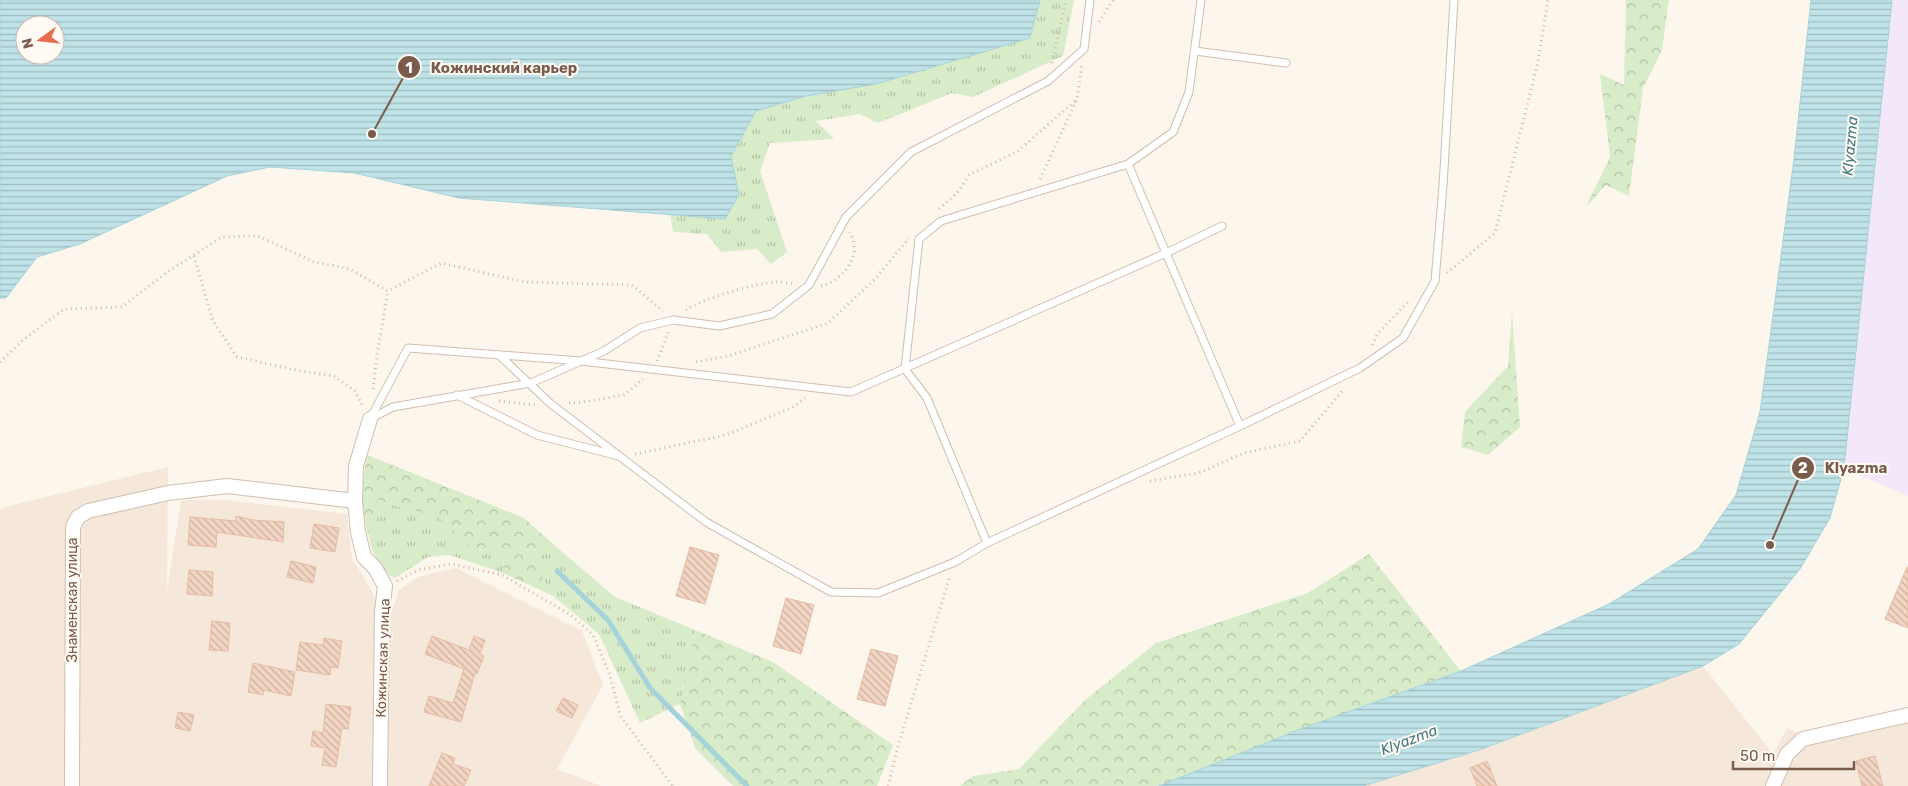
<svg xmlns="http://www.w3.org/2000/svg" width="1908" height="786" viewBox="0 0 1908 786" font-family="Rubik,sans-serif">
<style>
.residential{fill:#f5e8da}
.education{fill:#f3e8fa}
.grass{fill:url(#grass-tufts)}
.forest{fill:url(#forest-crowns)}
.water{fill:url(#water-rules);stroke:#a5d3da;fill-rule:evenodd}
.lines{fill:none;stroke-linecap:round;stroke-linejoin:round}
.stream{stroke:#a5d3da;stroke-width:5}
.building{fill:url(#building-back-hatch);stroke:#e6bba3}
.service-casing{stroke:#d1beb0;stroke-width:9}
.minor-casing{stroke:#d1beb0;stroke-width:16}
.path{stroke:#d9b8a5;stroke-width:3;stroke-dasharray:1 4;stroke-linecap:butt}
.service{stroke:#fff;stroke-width:7}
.minor{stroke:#fff;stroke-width:14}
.labels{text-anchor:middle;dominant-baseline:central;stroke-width:4;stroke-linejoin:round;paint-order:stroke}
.street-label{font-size:14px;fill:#7a5c4d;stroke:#fffaf3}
.water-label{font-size:15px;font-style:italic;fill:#437c86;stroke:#fffaf3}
.leader{fill:none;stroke:#7a5c4d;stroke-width:2}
.callout-dot{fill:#7a5c4d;stroke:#fffaf3;stroke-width:2}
.mark-label{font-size:15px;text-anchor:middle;font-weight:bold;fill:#fff}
.callout-label{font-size:15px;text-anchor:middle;font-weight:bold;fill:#7a5c4d;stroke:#fffaf3;stroke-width:4;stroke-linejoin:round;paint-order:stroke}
</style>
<defs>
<pattern id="grass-tufts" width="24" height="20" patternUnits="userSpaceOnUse" patternTransform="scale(1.25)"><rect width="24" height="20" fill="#d8ecc9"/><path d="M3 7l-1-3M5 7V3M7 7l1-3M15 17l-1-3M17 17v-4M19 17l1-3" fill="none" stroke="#b4c2a5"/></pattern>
<pattern id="forest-crowns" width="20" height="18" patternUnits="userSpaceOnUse" patternTransform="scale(1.25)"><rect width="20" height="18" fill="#d8ecc9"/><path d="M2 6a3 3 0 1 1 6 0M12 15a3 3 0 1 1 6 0" fill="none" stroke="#b4c2a5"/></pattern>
<pattern id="water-rules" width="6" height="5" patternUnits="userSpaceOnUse" patternTransform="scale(1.25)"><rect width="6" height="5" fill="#bfe3e8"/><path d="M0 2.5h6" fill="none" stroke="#a0bbbe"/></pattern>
<pattern id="building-back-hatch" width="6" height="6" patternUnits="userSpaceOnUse" patternTransform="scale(1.25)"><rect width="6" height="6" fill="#f3d5c3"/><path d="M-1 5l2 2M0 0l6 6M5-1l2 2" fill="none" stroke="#cab0a1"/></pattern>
</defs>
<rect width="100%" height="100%" fill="#fdf6ec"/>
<g class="residential">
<polygon points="168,467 167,591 181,500 225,500 347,514 352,558 370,588 387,626 399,590 418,577 456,568 582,631 603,685 557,769 601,786 0,786 0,510 9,506"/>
<polygon points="1703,666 1773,754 1787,728 1800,734 1908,708 1908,786 1363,786 1479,750"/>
</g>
<polygon class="education" points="1892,0 1908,0 1908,496 1844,468"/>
<g class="grass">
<polygon points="1040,0 1074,0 1063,56 973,97 952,93 878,123 860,114 816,121 834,139 770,143 760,171 787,252 771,264 757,249 721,252 707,234 673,232 670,214 725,218 739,195 731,156 756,111 806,96 876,84 1030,38"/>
<path d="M 377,500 L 440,518 L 472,548 L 504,554 L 503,573 L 450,555 L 428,557 L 395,578 C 388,576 385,570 381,564 C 362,540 371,527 377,500 Z"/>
<polygon points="553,544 615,597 695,630 680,704 640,723 599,634 553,596 527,551"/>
</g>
<g class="forest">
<polygon points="1626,0 1669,0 1662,50 1643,88 1629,196 1606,185 1586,207 1610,157 1600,74 1624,85"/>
<polygon points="1512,313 1520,427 1488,455 1461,447 1465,412 1508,366"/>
<polygon points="367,455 524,518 553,544 527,551 553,596 503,573 504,554 472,548 439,518 378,500 368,536 361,496"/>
<polygon points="1369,554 1461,671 1298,730 1159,786 960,786 973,776 1019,769 1084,701 1156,643 1308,593"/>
<polygon points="695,630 773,662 893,745 877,786 733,786 695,748 680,704"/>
</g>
<g class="water">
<path d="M 0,0 L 1040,0 L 1030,38 L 876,84 L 806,96 L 756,111 L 731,156 L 739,195 L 725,219 L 459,198 L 354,173 L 270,167 L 227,176 L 80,244 L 37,257 L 6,298 L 0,298 ZM 25,25 L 55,25 L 55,55 L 25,55 Z"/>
<polygon points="1811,0 1892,0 1844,468 1830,518 1800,569 1739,644 1703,666 1479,750 1363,786 1159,786 1298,730 1461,671 1609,604 1698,549 1736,495 1760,412 1794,159"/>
</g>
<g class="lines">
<polyline class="stream" points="557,571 608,620 650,688 747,786"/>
</g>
<g class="building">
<polygon points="236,516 253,520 284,522 283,542 217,532 216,547 188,545 190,517 236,521"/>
<polygon points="314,524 339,528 335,552 310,548"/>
<polygon points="690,547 719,555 705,604 676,596"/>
<polygon points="291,561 316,567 313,583 287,577"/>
<polygon points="1907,567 1908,567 1908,628 1885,619"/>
<polygon points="189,570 213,572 212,596 187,594"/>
<polygon points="786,598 814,605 801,654 773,646"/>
<polygon points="212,621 230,623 228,651 209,650"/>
<polygon points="432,636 469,650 474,636 485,640 480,654 484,656 477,674 475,673 461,722 424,712 429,696 453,703 464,669 425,654"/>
<polygon points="324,638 342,641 338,668 331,667 330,675 296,670 300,642 323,645"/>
<polygon points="871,649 898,656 885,706 857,699"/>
<polygon points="253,663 295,672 291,696 264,690 263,695 248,692"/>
<polygon points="563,698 578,705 572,718 556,711"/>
<polygon points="326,704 351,707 348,729 342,728 336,767 322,765 325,748 311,746 313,731 323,733"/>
<polygon points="178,712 194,715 190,731 175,728"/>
<polygon points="442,753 455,758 453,764 471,770 464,786 429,786"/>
<polygon points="1875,756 1883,786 1862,786 1856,761"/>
<polygon points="1487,761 1497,786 1477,786 1470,768"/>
</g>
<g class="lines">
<defs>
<g id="service">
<polyline points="1195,51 1286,63"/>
<polyline points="1128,164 1173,132 1189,92 1201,0"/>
<polyline points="499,355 551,404 706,522 831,592 878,593 955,562 987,543 1240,426 1128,164 941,221 919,239 905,369 927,398 987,543"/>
<polyline points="457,395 537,435 619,456"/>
<polyline points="370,419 408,348 581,361 851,392 1166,253 1222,226"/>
<polyline points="370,419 393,407 531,383 604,351 640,328 673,320 719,326 772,314 809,285 846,217 911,152 1048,81 1084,49 1090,0"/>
<polyline points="1240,426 1360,368 1403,338 1435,281 1443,186 1454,0"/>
</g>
<g id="minor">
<polyline points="370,419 356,466 355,501 358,532 364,557 375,568 385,586 382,612 380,786"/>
<polyline points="72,786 73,527 78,517 88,511 168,493 227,486 355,501"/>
<polyline points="1773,786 1787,754 1803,739 1908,715"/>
</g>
</defs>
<use href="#service" class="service-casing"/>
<use href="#minor" class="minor-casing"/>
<g class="path">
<polyline points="1099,22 1113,0"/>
<polyline points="1052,63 1066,0"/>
<polyline points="1040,179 1077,99 1082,66"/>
<polyline points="939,209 959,191 969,175 1018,151 1077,99"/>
<polyline points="194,256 213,321 237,357 300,371 334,376 355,391 363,407"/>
<polyline points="1447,273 1495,233 1538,62 1548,0"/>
<path d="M 821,286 C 837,283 856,264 854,247 C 854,242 852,237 850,232"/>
<path d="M 686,310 C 704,298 755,283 777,282 C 782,282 788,283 793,284"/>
<polyline points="1372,345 1378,333 1410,300"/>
<polyline points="657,361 669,331"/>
<polyline points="0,362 23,340 64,309 122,307 166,273 222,237 258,236 314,262 350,269 388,291 441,263 525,282 632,285 663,311"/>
<polyline points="696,362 728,356 828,323 875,279 909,238"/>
<polyline points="373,389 377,355 388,291"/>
<polyline points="499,401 535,405"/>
<polyline points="569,403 583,402 624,395 643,379"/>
<polyline points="635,454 726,435 793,407 805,398"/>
<polyline points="1150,481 1199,473 1244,453 1300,441 1343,390"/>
<polyline points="397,581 418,570 451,564 502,575 571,615 593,635 609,673 621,717 673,786"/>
<polyline points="888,786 899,743 950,576"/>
</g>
<use href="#service" class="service"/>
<use href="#minor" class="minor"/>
</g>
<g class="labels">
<g class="street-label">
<text transform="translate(72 600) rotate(-90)">Знаменская улица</text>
<text transform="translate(383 658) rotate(-88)">Кожинская улица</text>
</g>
<g class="water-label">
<text transform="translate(1850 146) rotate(-85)">Klyazma</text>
<text transform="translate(1409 740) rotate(-21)">Klyazma</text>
</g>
</g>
<path class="leader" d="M372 134L409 67M1770 545L1803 468"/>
<g class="callout-dot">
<circle cx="372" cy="134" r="5"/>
<circle cx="1770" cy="545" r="5"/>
<circle cx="409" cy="67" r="12"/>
<circle cx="1803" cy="468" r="12"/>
</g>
<g class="mark-label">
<text x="409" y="73">1</text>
<text x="1803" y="473">2</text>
</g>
<g class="callout-label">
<text x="504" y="73">Кожинский карьер</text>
<text x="1856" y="473">Klyazma</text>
</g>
<g transform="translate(40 40) rotate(255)"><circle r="24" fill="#fffaf3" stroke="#cabbb1"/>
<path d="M0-4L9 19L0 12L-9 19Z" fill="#e76f51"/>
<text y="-8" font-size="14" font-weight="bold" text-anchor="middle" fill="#7a5c4d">N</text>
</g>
<path d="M1733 761v8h121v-8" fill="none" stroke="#7a5c4d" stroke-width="2.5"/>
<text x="1740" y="761" font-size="15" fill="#7a5c4d" stroke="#fffaf3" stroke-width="4" paint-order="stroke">50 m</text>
</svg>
